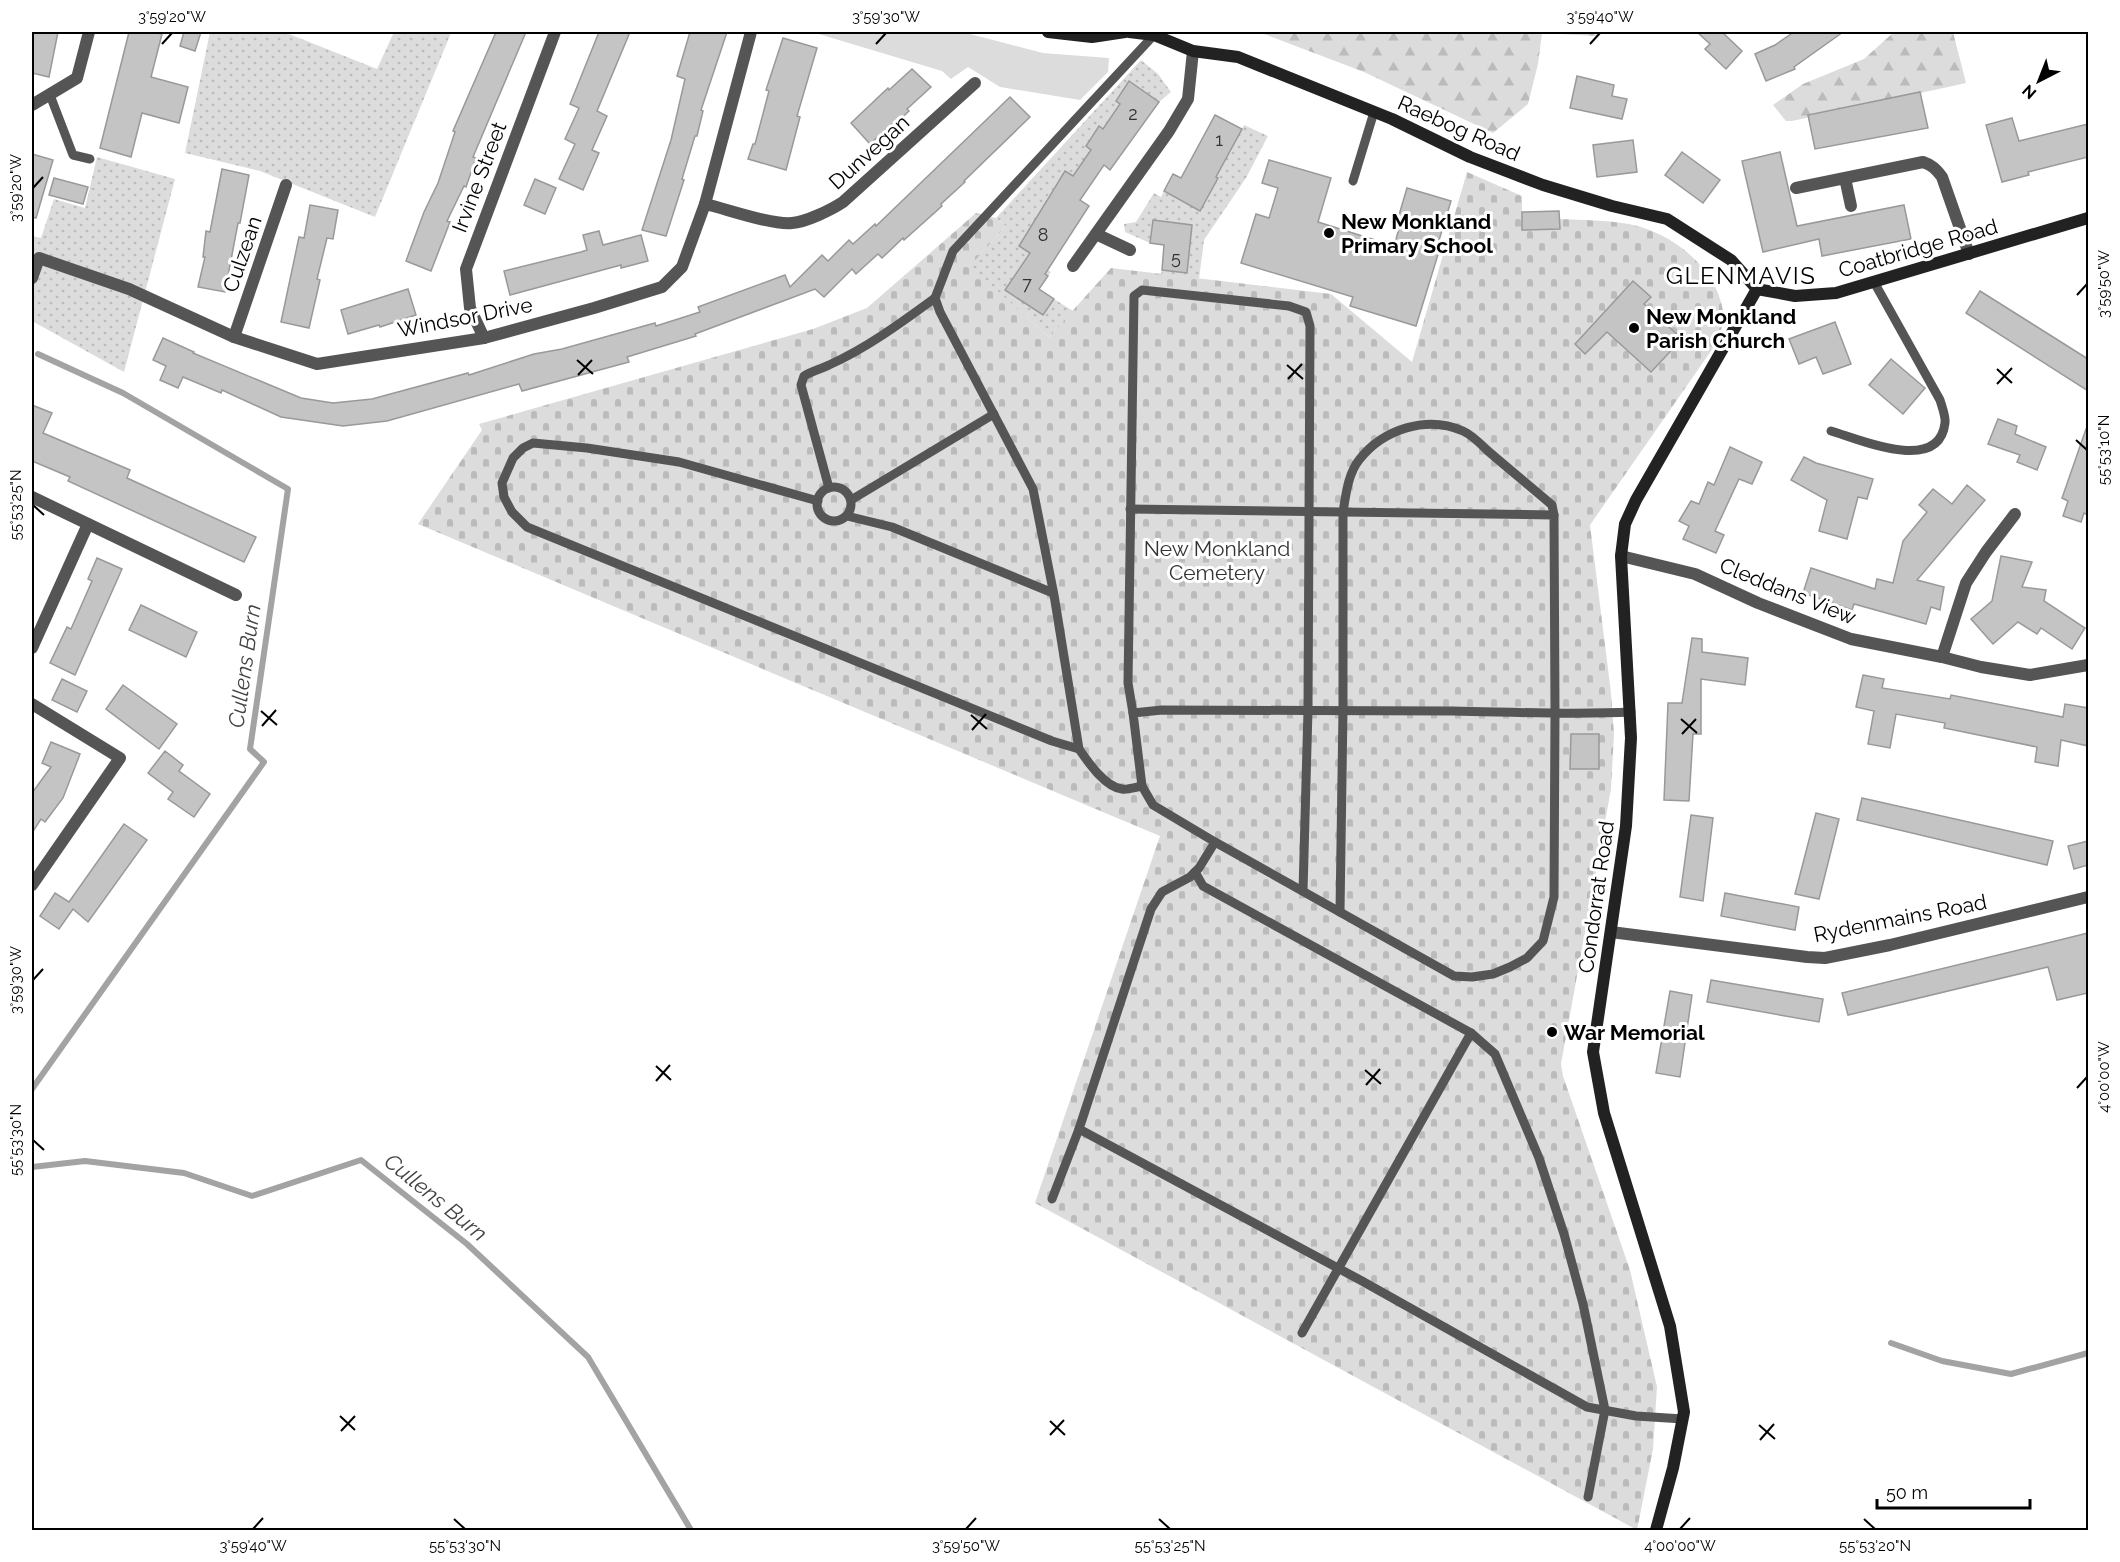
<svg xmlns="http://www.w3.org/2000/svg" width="2120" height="1562" viewBox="0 0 2120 1562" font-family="Raleway,sans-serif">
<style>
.grass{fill:#dcdcdc}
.forest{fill:url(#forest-firs)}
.cemetery{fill:url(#cemetery-stones)}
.park{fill:url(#park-dots)}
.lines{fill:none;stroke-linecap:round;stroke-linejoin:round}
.stream{stroke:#a3a3a3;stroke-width:6}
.building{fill:#c4c4c4;stroke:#999;stroke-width:1.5}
.lane{stroke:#555;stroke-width:9}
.street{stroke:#555;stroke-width:12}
.secondary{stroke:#222;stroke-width:12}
.ticks{fill:none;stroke:#000;stroke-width:2}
.poi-dot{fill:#000;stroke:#fff;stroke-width:2}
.labels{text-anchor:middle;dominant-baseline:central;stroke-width:6;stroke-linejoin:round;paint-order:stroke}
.number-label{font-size:18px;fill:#313131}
.street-label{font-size:21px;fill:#000;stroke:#fff}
.poi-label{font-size:21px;font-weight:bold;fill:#000;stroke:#fff;text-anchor:start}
.park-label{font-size:21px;fill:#333;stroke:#fff}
.water-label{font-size:22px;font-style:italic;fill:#444;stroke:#fff}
.quarter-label{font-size:24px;letter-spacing:1.5px;fill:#000;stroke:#fff}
.neatline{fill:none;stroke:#000;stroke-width:2}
.ticks-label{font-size:15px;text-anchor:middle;fill:#000}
</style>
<defs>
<pattern id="forest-firs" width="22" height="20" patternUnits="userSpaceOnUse" patternTransform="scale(1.5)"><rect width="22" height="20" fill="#dcdcdc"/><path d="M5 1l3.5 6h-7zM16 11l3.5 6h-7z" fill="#bbb"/></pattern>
<pattern id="cemetery-stones" width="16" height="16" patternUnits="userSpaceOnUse" patternTransform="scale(1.5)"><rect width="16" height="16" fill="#dcdcdc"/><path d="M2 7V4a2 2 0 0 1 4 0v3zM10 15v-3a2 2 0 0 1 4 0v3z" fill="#bbb"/></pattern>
<pattern id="park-dots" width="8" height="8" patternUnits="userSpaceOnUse" patternTransform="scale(1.5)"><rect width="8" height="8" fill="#dcdcdc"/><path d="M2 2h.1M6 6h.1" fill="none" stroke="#bbb" stroke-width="1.8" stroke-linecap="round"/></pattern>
</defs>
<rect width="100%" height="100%" fill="#fff"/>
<polygon class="grass" points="812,32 962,32 1043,53 1109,58 1108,72 1080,100 1000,87 968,67 951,79 942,71"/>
<g class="forest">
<polygon points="1259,32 1597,32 1597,36 1542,33 1538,64 1528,104 1493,133 1364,72"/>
<polygon points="1894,32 1953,32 1966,83 1792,121 1786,121 1773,105 1803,84 1864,59"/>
</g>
<path class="cemetery" d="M 1467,172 L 1522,196 L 1522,230 L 1559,229 L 1559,219 C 1583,220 1606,220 1629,224 C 1671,232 1716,267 1723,311 C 1724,319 1721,330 1720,338 L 1590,525 L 1611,693 L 1614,734 L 1611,789 L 1561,1064 L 1563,1076 L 1630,1270 L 1657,1387 L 1653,1449 L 1637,1530 L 1035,1203 L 1160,836 L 418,524 L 482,430 L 479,424 L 813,329 L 867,308 L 976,213 L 996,218 L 1006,226 L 971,266 L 1049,337 L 1111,268 L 1331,294 L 1412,362 Z"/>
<g class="park">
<polygon points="210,32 284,32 377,69 394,32 447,32 451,33 375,217 260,171 185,153"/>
<polygon points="1141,60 1158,74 1171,92 1159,102 1129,82 1116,101 1120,104 1127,146 1099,127 1086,146 1091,150 1086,184 1065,171 1046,200 1078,222 1032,225 1019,245 1050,266 1048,270 1051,272 1048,276 1025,261 1043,315 1054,299 1073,311 1049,337 970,266 1006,226 996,218"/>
<polygon points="1244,125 1268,136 1246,178 1204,240 1199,279 1161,274 1162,270 1187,273 1191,225 1153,220 1150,243 1125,232 1124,224 1136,222 1154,193 1161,197 1164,191 1200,211 1218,179 1196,166 1198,161 1192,157 1195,153 1221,167"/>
<polygon points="97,157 175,179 124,372 32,321 32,236 41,238 54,199 85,208"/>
</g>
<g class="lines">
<g class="stream">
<polyline points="32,1089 264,762 250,749 288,489 123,393 38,354"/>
<polyline points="32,1167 85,1161 184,1173 252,1196 361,1160 467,1244 588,1357 691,1530"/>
<polyline points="1891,1343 1942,1361 2011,1374 2088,1353"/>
</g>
</g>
<g class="building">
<polygon points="32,32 58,32 49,77 32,73"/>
<polygon points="129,32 153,32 162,34 151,77 188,87 179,123 142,113 131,157 100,148"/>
<polygon points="184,32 201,32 195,51 180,46"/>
<polygon points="496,32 526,32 473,157 476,158 466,187 464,186 447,221 450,222 431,271 406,261 424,212 438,183 455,132 453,131"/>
<polygon points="599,32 630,32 597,111 607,116 592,150 599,153 583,190 559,179 575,144 565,139 579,108 570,104"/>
<polygon points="690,32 727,32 701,110 703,111 697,136 695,136 682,179 684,180 666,236 642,230 671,140 685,79 677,76"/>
<polygon points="1697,32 1722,32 1742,51 1726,69 1705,49 1710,44"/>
<polygon points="1794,32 1843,32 1794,67 1795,69 1766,81 1755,54 1775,45"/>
<polygon points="783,38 817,48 797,116 800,117 786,170 748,159 753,144 755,144 769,91 766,90"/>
<polygon points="912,69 931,87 907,109 909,111 894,125 892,124 870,144 851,123 888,88 889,90"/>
<polygon points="1577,76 1614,85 1612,96 1627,99 1622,119 1570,108"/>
<polygon points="1129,81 1159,102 1110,170 1104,165 1080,200 1089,206 1045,274 1048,276 1039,289 1054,299 1043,315 1005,290 1030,253 1019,246 1065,171 1073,176 1091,150 1086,146 1099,126 1103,129 1120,104 1116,101"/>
<polygon points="1920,92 1928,128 1815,149 1808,115"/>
<polygon points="1010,97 1030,117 964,181 965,182 941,204 942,206 904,240 903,238 882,258 878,254 856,274 852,269 824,297 815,289 695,334 696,336 627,357 629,362 522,391 519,384 387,421 343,426 281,417 222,390 221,393 183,377 178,388 160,380 166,366 153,360 163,338 194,352 193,353 301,398 333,403 372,399 468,373 469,375 534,354 562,349 655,323 656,326 700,312 698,307 785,275 790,287 822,255 828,261 849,240 853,244 875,224 876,226"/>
<polygon points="1215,115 1242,129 1216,177 1218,178 1200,211 1164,191 1173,174 1181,178"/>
<polygon points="2012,118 2019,141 2088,124 2088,157 2028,172 2029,175 2002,182 1986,125"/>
<polygon points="1633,140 1637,172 1597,177 1593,145"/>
<polygon points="1682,152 1720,180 1703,203 1665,175"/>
<polygon points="1780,152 1797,226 1904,205 1911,239 1822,256 1819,239 1763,252 1742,161"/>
<polygon points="32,154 53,160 36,218 32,217"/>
<polygon points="1269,160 1331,178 1318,222 1394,246 1402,218 1399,215 1407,188 1451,201 1437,247 1440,248 1416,326 1350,306 1353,297 1241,263 1256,214 1269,218 1278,188 1262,183"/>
<polygon points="222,169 249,175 240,223 238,223 225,292 198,287 205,257 203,257 206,231 210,232"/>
<polygon points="54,178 88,187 83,204 49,195"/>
<polygon points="535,179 556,188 545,214 524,205"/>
<polygon points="310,205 338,210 333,239 327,238 317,279 320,280 309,328 281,322 299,237 304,238"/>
<polygon points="1559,211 1560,229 1522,230 1522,212"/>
<polygon points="1153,220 1192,225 1187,273 1162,270 1164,245 1150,243"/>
<polygon points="599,231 603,245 641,235 648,261 621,268 621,265 510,295 504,271 581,252 587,250 583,235"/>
<polygon points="1633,281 1651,297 1644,304 1682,339 1651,372 1607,332 1585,354 1575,344"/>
<polygon points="408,289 416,315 380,327 379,325 348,334 341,310"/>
<polygon points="1980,291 2088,359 2088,391 1966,313"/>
<polygon points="1835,322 1851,364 1823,374 1816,357 1799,364 1789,339"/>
<polygon points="1891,359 1925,388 1903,414 1869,385"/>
<polygon points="32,405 52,413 43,433 130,470 127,478 256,537 244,562 68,481 70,477 32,461"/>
<polygon points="1998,419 2017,426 2015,434 2046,447 2037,470 2017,462 2020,455 1988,444"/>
<polygon points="2086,429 2088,429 2088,515 2084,513 2081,522 2063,516 2068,501 2062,498"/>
<polygon points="1730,447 1762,462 1752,484 1739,479 1715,531 1724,535 1716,553 1683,539 1689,526 1679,521 1691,501 1699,504 1708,482 1714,485"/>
<polygon points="1804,457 1816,463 1873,479 1867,499 1858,497 1847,539 1819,531 1827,500 1791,480"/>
<polygon points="1967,485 1985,500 1917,580 1944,587 1940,610 1931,607 1926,624 1854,604 1852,610 1803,593 1811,568 1875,589 1877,579 1893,583 1903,541 1927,512 1919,505 1933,489 1952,504"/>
<polygon points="2001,556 2032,562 2022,587 2046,590 2044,601 2085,628 2072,649 2041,628 2037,634 2018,622 1993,644 1971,619 1992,601"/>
<polygon points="97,558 122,569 75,675 50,663 67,627 71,629 92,581 88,579"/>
<polygon points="141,605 197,632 186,657 129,630"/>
<polygon points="1692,638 1702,639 1702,652 1748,658 1745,685 1701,679 1701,734 1693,734 1689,801 1664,800 1668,703 1682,703"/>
<polygon points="1863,675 1884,679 1882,688 1950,699 1951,695 2063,717 2065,704 2088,708 2088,746 2061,740 2058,766 2035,762 2037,747 1944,728 1945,723 1896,714 1890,748 1868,744 1874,711 1856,707"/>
<polygon points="62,679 87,691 77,712 52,700"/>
<polygon points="123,685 177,724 159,749 106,709"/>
<polygon points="1571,734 1599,734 1599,769 1570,769"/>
<polygon points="51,742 80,754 63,798 45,822 41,819 32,833 32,793 51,767 42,763"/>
<polygon points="165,751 183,765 179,771 210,794 194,817 168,799 173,792 148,773"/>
<polygon points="1862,798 2053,841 2047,865 1857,820"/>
<polygon points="1816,813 1839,819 1819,899 1795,894"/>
<polygon points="1691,815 1713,818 1703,901 1680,897"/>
<polygon points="124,824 147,840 88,922 73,909 59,929 40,916 55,893 69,902"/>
<polygon points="2088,841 2088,865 2074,869 2068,846"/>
<polygon points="1725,893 1799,907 1795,930 1721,916"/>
<polygon points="2088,933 2088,993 2057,1000 2048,967 1848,1015 1842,993"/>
<polygon points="1711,980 1823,999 1819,1022 1707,1002"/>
<polygon points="1670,991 1692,995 1680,1077 1656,1073"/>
</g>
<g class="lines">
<g class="lane">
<polyline points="50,95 73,155 90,159"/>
<polyline points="1353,181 1374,112"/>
<path d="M 1831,431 C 1859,439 1939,475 1945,423 C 1946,417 1942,407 1940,400 L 1874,282"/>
<circle cx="834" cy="504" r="17"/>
<path d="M 829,488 L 801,385 L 804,376 C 812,371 821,369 829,365 C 867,348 902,322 935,298"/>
<polyline points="851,500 994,414"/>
<polyline points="818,501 679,462 587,448 533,443 523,448 513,458 502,483 504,497 512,512 527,527 1052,741 1079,749"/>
<path d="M 1130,509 L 1554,515 L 1555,712 L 1554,897 L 1543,941 L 1527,958 L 1510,967 L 1493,974 L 1472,977 L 1454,976 L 1215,842 L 1153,805 L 1142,786 L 1133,713 L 1162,710 C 1259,710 1356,711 1453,711 C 1512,712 1572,715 1631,712"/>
<polyline points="847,516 892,527 1053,593"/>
<polyline points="1133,713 1128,683 1134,296 1142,290 1289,306 1306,312 1310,326 1308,710 1303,891"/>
<path d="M 1142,786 C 1136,787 1127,790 1122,789 C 1105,787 1088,762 1079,749 L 1054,595 L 1033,489 L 940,312 L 935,298 L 953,251 L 1154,35"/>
<polyline points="1215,842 1199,868 1190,877 1162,892 1151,909 1079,1129 1362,1281 1587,1407 1636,1416 1683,1419"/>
<polyline points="1195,872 1203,886 1471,1033 1302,1333"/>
<path d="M 1340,912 L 1343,710 L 1343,512 C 1346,494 1348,474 1359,460 C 1383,429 1427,415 1463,431 C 1472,435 1481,444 1488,451 C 1509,469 1531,487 1552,505 L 1554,515"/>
<polyline points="1471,1033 1495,1054 1539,1158 1564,1234 1583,1304 1605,1410 1588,1497"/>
<polyline points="1052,1199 1079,1129"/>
</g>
<g class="street">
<polyline points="32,105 77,78 89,32"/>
<polyline points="1845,178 1851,206"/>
<path d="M 1796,188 L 1923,162 C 1932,165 1936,169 1942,177 L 1969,254"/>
<path d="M 705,204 C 727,209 771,225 792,223 C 806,222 831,210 843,202 L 975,83"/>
<polyline points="1096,234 1130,250"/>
<polyline points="1073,266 1169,131 1188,99 1193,51"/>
<polyline points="32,278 39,258 129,289 234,337 317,364 484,338 594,308 662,287 682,267 705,204 751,32"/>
<polyline points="234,337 286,185"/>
<polyline points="484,338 470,308 466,269 555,32"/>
<polyline points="32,497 236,595"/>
<polyline points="1621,556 1695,574 1758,603 1851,639 1942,657 1981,667 2030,675 2088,665"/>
<polyline points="32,648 88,524"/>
<polyline points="1942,657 1966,583 1986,552 2015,514"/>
<polyline points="32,704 120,758 32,885"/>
<polyline points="1611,932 1807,957 1825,958 1890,945 2088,897"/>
</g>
<g class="secondary">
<polyline points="1048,32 1092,37 1125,32"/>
<polyline points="1129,32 1154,35 1193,51 1238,57 1392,119 1470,157 1543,185 1612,206 1667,219 1731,260 1757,289"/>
<polyline points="1757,289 1795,296 1836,293 2088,218"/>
<polyline points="1656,1530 1673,1468 1684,1412 1670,1326 1604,1113 1593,1052 1626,826 1631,738 1621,556 1625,524 1636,500 1757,289"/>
</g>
</g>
<path class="ticks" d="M 162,44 L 172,33M 876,44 L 886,33M 1590,44 L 1600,33M 33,188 L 43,177M 2077,295 L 2087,284M 577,360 L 593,374M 1287,365 L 1303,379M 1997,369 L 2012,383M 578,375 L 592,360M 1288,379 L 1302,364M 1997,384 L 2012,368M 2076,440 L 2087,450M 33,505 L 44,515M 261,711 L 277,725M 971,715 L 987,729M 1681,719 L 1697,733M 262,726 L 276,710M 972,730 L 986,714M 1682,734 L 1696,719M 33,980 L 43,969M 656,1066 L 671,1080M 1365,1070 L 1381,1084M 656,1081 L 670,1065M 1366,1085 L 1380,1069M 2077,1088 L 2087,1077M 33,1140 L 44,1150M 340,1416 L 355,1430M 1050,1421 L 1065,1435M 1759,1425 L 1775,1439M 341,1431 L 355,1416M 1050,1435 L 1064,1420M 1760,1440 L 1774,1424M 454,1519 L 465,1529M 1159,1519 L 1170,1529M 1864,1519 L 1875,1529M 253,1529 L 263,1518M 966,1529 L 976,1518M 1680,1529 L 1690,1518"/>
<g class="poi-dot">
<circle cx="1329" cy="233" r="6"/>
<circle cx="1634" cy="328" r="6"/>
<circle cx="1552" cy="1032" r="6"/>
</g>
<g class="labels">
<g class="number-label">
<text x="1133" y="113">2</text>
<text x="1219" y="139">1</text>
<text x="1043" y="234">8</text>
<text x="1176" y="257">5</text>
<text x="1027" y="283">7</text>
</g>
<g class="street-label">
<text transform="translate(1459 128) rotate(24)">Raebog Road</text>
<text transform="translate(869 152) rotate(-42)">Dunvegan</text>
<text transform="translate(479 177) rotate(-69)">Irvine Street</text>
<text transform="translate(1918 248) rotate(-16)">Coatbridge Road</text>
<text transform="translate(242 254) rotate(-71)">Culzean</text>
<text transform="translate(465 317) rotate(-11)">Windsor Drive</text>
<text transform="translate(1788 591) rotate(22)">Cleddans View</text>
<text transform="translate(1596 897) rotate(-82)">Condorrat Road</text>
<text transform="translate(1900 918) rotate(-11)">Rydenmains Road</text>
</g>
<g class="poi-label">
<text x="1341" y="221">New Monkland<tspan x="1341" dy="24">Primary School</tspan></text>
<text x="1646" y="316">New Monkland<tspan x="1646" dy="24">Parish Church</tspan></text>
<text x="1564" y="1032">War Memorial</text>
</g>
<g class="park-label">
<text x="1217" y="548">New Monkland<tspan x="1217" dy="24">Cemetery</tspan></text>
</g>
<g class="water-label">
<text transform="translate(244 666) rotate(-82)">Cullens Burn</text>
<text transform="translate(436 1197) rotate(39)">Cullens Burn</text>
</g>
<g class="quarter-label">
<text x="1741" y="275">GLENMAVIS</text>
</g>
</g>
<rect width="2120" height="1562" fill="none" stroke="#ffffff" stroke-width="66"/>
<g transform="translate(2039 81) rotate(222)" stroke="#ffffff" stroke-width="4.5" paint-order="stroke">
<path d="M0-4.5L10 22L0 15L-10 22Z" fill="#000000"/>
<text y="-9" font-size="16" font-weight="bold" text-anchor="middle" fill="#000000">N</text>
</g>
<path d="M1877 1499v9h153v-9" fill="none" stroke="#000000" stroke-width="3"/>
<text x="1886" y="1499" font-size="18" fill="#000000" stroke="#ffffff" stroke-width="4.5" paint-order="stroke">50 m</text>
<rect x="33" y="33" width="2054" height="1496" class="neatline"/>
<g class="ticks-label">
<text x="172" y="22">3°59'20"W</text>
<text x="886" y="22">3°59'30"W</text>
<text x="1600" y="22">3°59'40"W</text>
<text transform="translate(16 188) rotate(-90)" y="5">3°59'20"W</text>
<text transform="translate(2104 284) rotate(-90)" y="5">3°59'50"W</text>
<text transform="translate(2104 450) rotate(-90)" y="5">55°53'10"N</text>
<text transform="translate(16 505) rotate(-90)" y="5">55°53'25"N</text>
<text transform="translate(16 980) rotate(-90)" y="5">3°59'30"W</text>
<text transform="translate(2104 1077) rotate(-90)" y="5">4°00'00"W</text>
<text transform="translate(16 1140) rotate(-90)" y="5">55°53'30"N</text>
<text x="253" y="1551">3°59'40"W</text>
<text x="465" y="1551">55°53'30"N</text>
<text x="966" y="1551">3°59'50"W</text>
<text x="1170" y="1551">55°53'25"N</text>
<text x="1680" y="1551">4°00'00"W</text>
<text x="1875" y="1551">55°53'20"N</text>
</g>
</svg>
